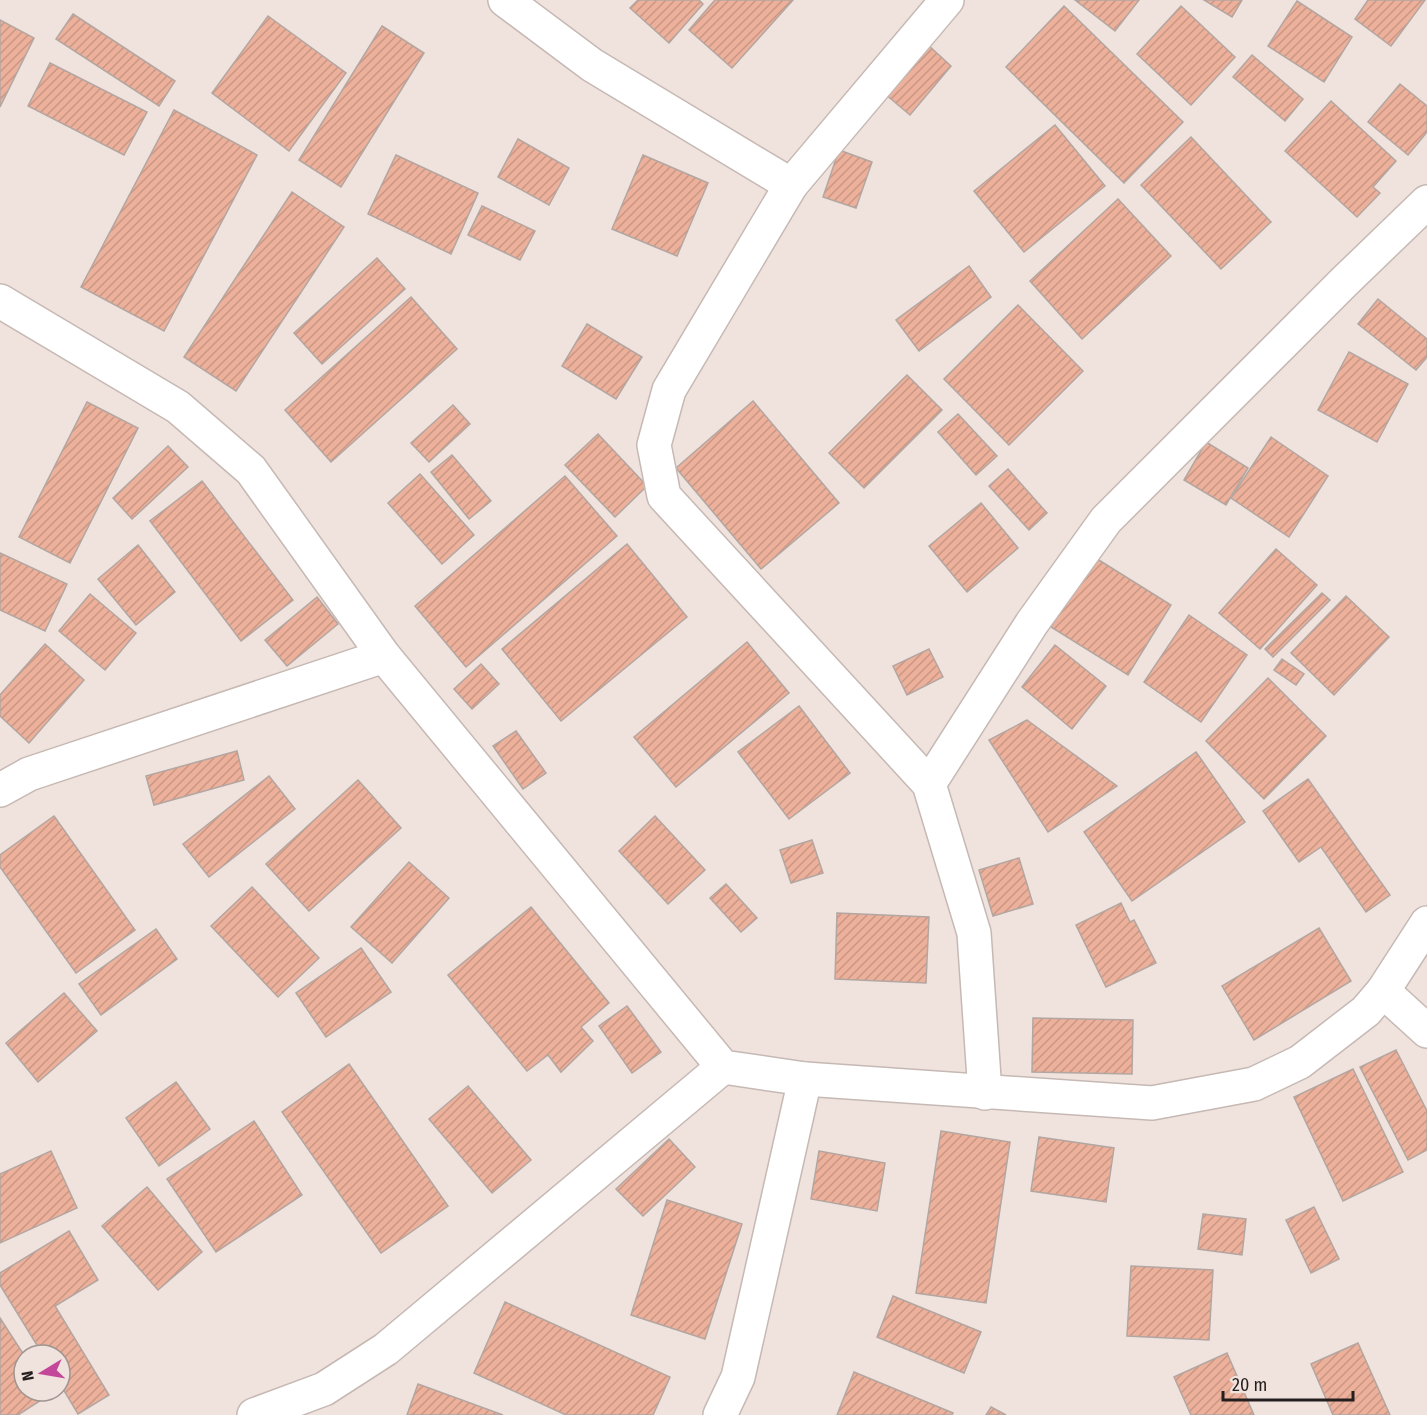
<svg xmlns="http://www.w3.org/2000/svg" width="1427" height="1415" viewBox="0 0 1427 1415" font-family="'Fira Sans Condensed',sans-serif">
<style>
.building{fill:url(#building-hatch);stroke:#b3a6a1;stroke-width:1.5}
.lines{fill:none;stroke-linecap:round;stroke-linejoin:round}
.minor-casing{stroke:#c6b9b4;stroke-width:36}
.minor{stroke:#fff;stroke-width:33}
</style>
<defs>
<pattern id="building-hatch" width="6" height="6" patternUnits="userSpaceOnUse" patternTransform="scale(1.5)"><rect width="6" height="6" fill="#ecb09b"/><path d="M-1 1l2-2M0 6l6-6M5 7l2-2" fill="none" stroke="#ca9785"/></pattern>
</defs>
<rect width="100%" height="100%" fill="#f0e2dd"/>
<g class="building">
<polygon points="638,0 699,0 703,4 669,43 630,8"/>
<polygon points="715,0 793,0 732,68 689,30"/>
<polygon points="1075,0 1139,0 1115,31"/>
<polygon points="1204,0 1242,0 1232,17"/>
<polygon points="1368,0 1425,0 1391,46 1355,19"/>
<polygon points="1297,1 1352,37 1324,82 1268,46"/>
<polygon points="1064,6 1183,122 1124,183 1006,67"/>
<polygon points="1181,6 1235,57 1191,105 1137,54"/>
<polygon points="73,14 175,81 159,106 56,39"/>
<polygon points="268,16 346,73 289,151 212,93"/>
<polygon points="0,20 34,38 0,107"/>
<polygon points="382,26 424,53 341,187 299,160"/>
<polygon points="927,44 951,66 910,115 885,94"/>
<polygon points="1252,55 1303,99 1285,121 1233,77"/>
<polygon points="50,63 147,112 124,155 28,106"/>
<polygon points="1400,84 1427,106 1427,132 1408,155 1368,122"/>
<polygon points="1331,101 1396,161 1373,187 1380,193 1357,217 1285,151"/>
<polygon points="174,110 257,155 164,331 81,287"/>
<polygon points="1055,125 1105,186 1024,252 974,191"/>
<polygon points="1191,137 1271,222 1221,269 1141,185"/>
<polygon points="518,139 569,168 549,205 498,177"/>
<polygon points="839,150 872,162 856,208 823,197"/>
<polygon points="396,155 478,193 451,254 368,214"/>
<polygon points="643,155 708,183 677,256 612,229"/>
<polygon points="292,192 344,227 236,391 184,357"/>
<polygon points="1118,199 1171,256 1082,339 1030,281"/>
<polygon points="482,206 535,231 520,260 468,235"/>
<polygon points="377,258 405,289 322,364 294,333"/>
<polygon points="969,266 991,297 919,351 896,320"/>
<polygon points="411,297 457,349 331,462 285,410"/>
<polygon points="1378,299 1427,339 1427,357 1416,370 1358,324"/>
<polygon points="1018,305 1083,371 1009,445 944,379"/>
<polygon points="587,324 642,357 616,399 562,366"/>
<polygon points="1349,352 1408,384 1377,442 1318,410"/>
<polygon points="907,375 942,410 864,488 829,453"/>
<polygon points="753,401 839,503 761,569 676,468"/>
<polygon points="87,402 138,428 70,563 19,537"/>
<polygon points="453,405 470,424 429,462 411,443"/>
<polygon points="958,414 997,456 976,475 938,432"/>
<polygon points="598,434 647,486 615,517 565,465"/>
<polygon points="1271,437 1328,476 1289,537 1231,498"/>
<polygon points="1206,442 1248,468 1226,505 1184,480"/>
<polygon points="168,446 188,467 132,519 113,498"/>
<polygon points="452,455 491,501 469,519 431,472"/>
<polygon points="1008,469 1047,513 1029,530 989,486"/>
<polygon points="420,474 474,535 442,564 388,503"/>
<polygon points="565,476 617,536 466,667 415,606"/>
<polygon points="202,481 293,600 241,641 150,521"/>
<polygon points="981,503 1018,548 967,592 929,546"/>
<polygon points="627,544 687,617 561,721 502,649"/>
<polygon points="138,545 175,592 136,625 98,579"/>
<polygon points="1276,549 1317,585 1260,649 1219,613"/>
<polygon points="0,553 67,584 45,631 0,610"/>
<polygon points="1094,557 1171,605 1128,675 1051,627"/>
<polygon points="1322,593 1330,600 1273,657 1265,649"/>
<polygon points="90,594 136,633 105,670 59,631"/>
<polygon points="1346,596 1389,637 1334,695 1291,653"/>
<polygon points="317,597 338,624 287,666 265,640"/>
<polygon points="1189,615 1247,655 1201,722 1144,682"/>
<polygon points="747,642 789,693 676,787 634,737"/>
<polygon points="45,644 84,680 29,743 0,716 0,695"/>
<polygon points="1055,645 1106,686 1072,729 1022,687"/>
<polygon points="929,649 943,677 907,695 893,666"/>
<polygon points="1282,659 1304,674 1296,685 1274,670"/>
<polygon points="481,664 499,684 472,709 454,689"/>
<polygon points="1268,678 1326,736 1264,799 1206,741"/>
<polygon points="799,706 850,773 789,819 738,752"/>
<polygon points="1027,720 1117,786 1048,832 989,740"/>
<polygon points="516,731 546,773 523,789 493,746"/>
<polygon points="237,751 244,780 154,805 146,776"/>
<polygon points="1196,752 1245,822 1132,901 1084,832"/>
<polygon points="269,776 295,809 209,877 183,844"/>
<polygon points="1308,779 1390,895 1366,912 1321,847 1299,862 1263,811"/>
<polygon points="358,780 401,828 309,911 266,864"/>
<polygon points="54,816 135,930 76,973 0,867 0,855"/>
<polygon points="655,816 705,870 668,904 619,851"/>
<polygon points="812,840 823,873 791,883 780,850"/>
<polygon points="1019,858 1033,904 993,916 979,870"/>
<polygon points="409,862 449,898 392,963 351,927"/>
<polygon points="726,884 757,918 741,932 710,898"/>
<polygon points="252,887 319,958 278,997 211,926"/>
<polygon points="1121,903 1130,922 1134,920 1156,963 1106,987 1076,925"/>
<polygon points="531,907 609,1003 581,1027 593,1041 561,1072 548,1055 527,1071 448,975"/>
<polygon points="837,913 929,917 926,983 835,979"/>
<polygon points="1319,928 1351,981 1254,1040 1222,986"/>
<polygon points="156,929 177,959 101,1015 79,984"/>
<polygon points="361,948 391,992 326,1037 296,993"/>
<polygon points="64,993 97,1031 38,1082 6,1043"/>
<polygon points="627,1006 661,1052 632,1073 599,1026"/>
<polygon points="1033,1018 1133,1020 1132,1074 1032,1072"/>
<polygon points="1396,1050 1427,1111 1427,1150 1408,1160 1360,1067"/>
<polygon points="349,1064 448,1206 381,1253 282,1112"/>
<polygon points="1353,1069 1403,1172 1343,1201 1294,1097"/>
<polygon points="176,1082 210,1129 159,1166 126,1118"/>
<polygon points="468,1086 531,1160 492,1193 429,1119"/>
<polygon points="254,1121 302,1195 216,1252 167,1179"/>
<polygon points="941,1131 1010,1142 986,1303 916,1293"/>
<polygon points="1039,1137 1114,1148 1106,1202 1031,1191"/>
<polygon points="669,1139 695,1167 643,1216 616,1189"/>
<polygon points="51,1151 77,1208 0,1243 0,1174"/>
<polygon points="819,1151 885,1163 877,1211 811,1199"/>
<polygon points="147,1187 202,1252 158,1290 102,1226"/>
<polygon points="667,1200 742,1224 705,1339 631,1315"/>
<polygon points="1314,1207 1339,1259 1311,1273 1286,1220"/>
<polygon points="1203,1214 1246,1219 1242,1255 1198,1249"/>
<polygon points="69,1231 98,1280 55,1306 109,1395 78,1414 60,1384 60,1355 43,1355 0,1285 0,1273"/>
<polygon points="1131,1266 1213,1270 1209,1340 1127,1336"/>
<polygon points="893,1296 981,1332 964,1373 877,1337"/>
<polygon points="505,1302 670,1377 653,1415 566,1415 474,1373"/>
<polygon points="0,1318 24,1355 24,1391 47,1391 49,1395 18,1415 0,1415"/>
<polygon points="1358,1343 1390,1415 1333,1415 1311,1364"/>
<polygon points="1227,1353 1254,1415 1191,1415 1174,1377"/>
<polygon points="854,1372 953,1413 952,1415 837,1415"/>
<polygon points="418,1384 503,1415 407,1415"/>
<polygon points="991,1407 1006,1415 986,1415"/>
</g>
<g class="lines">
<defs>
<g id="minor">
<polyline points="505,0 592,65 791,185"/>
<polyline points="947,0 791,185 669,390 654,445 664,496 929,784 974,933 985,1093"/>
<polyline points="0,301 178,407 251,470 384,656 723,1067 805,1079 1152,1103 1254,1084 1300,1062 1366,1011 1383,991 1427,923"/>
<polyline points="929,784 1032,623 1106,520 1344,282 1427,202"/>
<polyline points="0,790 29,774 384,656"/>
<polyline points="1383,991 1427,1031"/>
<polyline points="254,1415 324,1389 386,1349 723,1067"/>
<polyline points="720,1415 738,1377 805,1079"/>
</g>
</defs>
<use href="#minor" class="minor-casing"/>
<use href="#minor" class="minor"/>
</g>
<g transform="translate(42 1373) rotate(259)"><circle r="28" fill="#f0e2dd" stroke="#9e9491" stroke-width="1.5"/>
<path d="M0-4.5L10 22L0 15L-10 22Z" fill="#c3489a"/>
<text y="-9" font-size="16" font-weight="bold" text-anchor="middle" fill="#241f1e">N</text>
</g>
<path d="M1223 1391v9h130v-9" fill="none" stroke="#241f1e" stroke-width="3"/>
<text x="1232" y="1391" font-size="18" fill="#241f1e" stroke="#f0e2dd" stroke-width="4.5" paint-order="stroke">20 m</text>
</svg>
